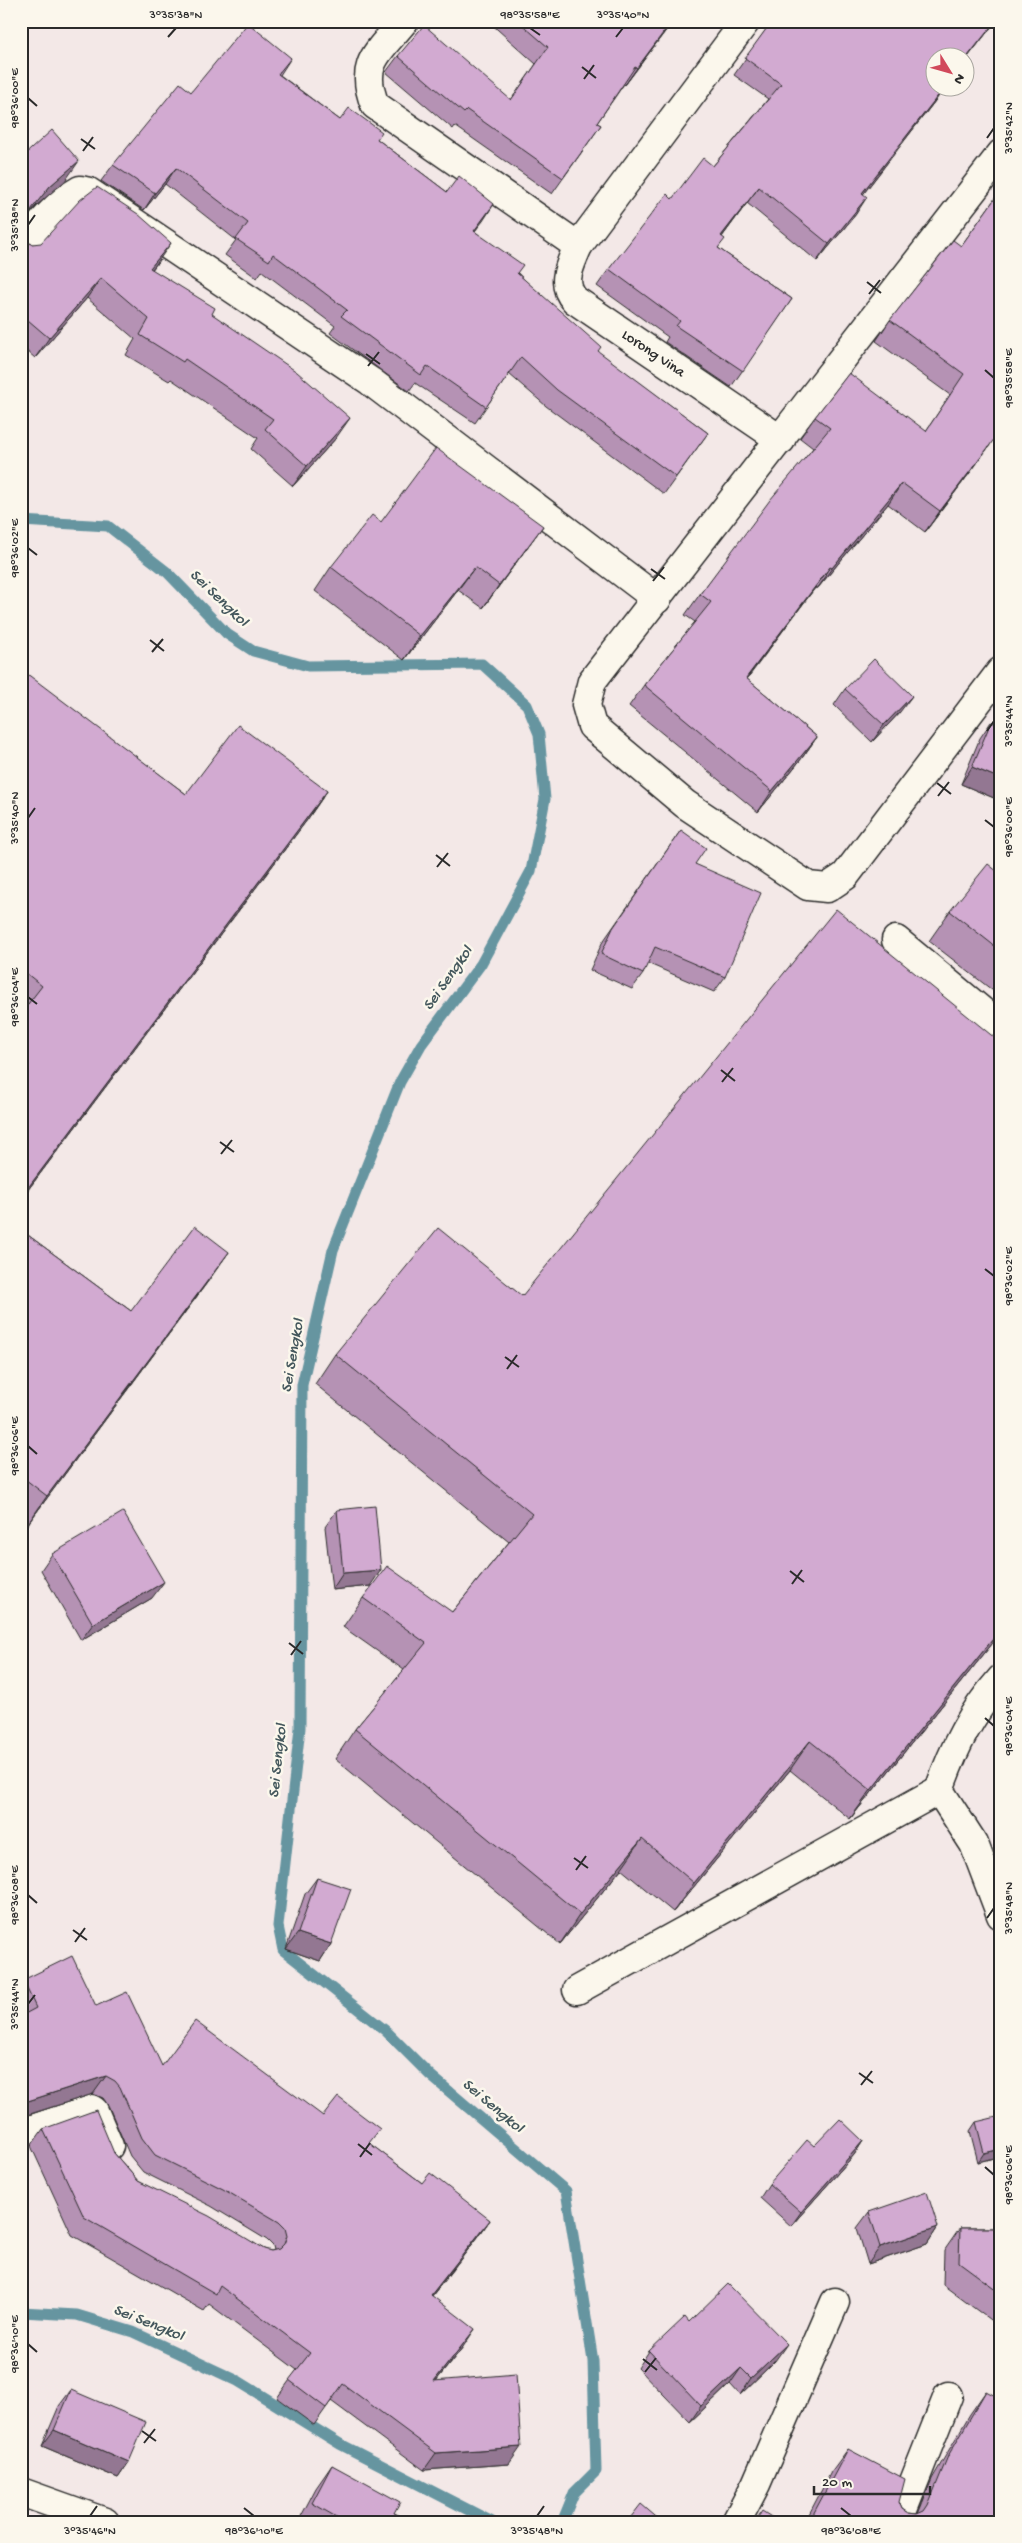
<svg xmlns="http://www.w3.org/2000/svg" width="1022" height="2543" viewBox="0 0 1022 2543" font-family="'Gochi Hand',sans-serif">
<style>
.lines{fill:none;stroke-linecap:round;stroke-linejoin:round}
.stream{stroke:#6695a0;stroke-width:11}
.minor-casing{stroke:#2b2b2b;stroke-width:31}
.minor{stroke:#fbf7ec;stroke-width:28}
.wall{fill:#b592b4;stroke:#2b2b2b}
.shaded-wall{fill:#937792;stroke:#2b2b2b}
.building{fill:#d2aad1;stroke:#2b2b2b}
.ticks{fill:none;stroke:#2b2b2b;stroke-width:2}
.labels{text-anchor:middle;dominant-baseline:central;stroke-width:5;stroke-linejoin:round;paint-order:stroke}
.street-label{font-size:15px;fill:#2b2b2b;stroke:#fbf7ec}
.water-label{font-size:16px;font-style:italic;fill:#44575c;stroke:#fbf7ec}
.neatline{fill:none;stroke:#2b2b2b;stroke-width:2}
.ticks-label{font-size:12px;text-anchor:middle;fill:#2b2b2b}
</style>
<rect width="100%" height="100%" fill="#f3e8e7"/>
<filter id="ink" filterUnits="userSpaceOnUse"><feTurbulence type="fractalNoise" baseFrequency=".02" numOctaves="2"/><feDisplacementMap in="SourceGraphic" scale="10" xChannelSelector="R" yChannelSelector="G"/><feConvolveMatrix kernelMatrix="1 2 1 2 8 2 1 2 1" color-interpolation-filters="sRGB"/></filter>
<g filter="url(#ink)">
<g class="lines">
<g class="stream">
<polyline points="21,28 25,21"/>
<polyline points="21,521 108,526 167,572 227,634 253,651 308,666 482,664 527,705 539,734 545,799 531,871 481,964 421,1045 400,1082 333,1250 302,1385 300,1728 278,1926 283,1950 386,2031 430,2075 566,2191 593,2361 596,2471 574,2493 563,2520 559,2522"/>
<polyline points="21,2312 77,2315 133,2332 238,2381 340,2444 492,2522"/>
</g>
<defs>
<g id="minor">
<path d="M 404,21 C 379,52 358,63 375,105 L 578,246 L 746,21"/>
<polyline points="1001,154 592,681 586,705 592,726 685,804 808,886 827,888 845,876 1001,671"/>
<path d="M 578,246 C 571,264 559,283 575,300 L 781,440"/>
<path d="M 21,249 C 38,227 55,204 80,190 L 89,192 L 370,381 L 657,599"/>
<polyline points="896,940 1001,1027"/>
<path d="M 1001,1679 C 971,1713 954,1747 939,1790 L 974,1844 L 1001,1915"/>
<polyline points="577,1990 939,1790"/>
<polyline points="21,2133 91,2109 94,2111 109,2146"/>
<polyline points="21,2492 105,2522"/>
<polyline points="736,2522 756,2484 835,2302"/>
<polyline points="898,2522 948,2396"/>
</g>
</defs>
<use href="#minor" class="minor-casing"/>
<use href="#minor" class="minor"/>
</g>
<g class="wall">
<polygon points="319,21 326,21 323,25"/>
<polygon points="488,21 673,21 625,85 624,84 597,123 601,125 552,194 455,126 453,129 386,72 398,56 511,100 536,64"/>
<polygon points="772,21 996,21 964,62 964,58 945,88 863,194 856,214 817,261 747,203 722,237 718,248 792,299 731,387 665,342 668,337 597,286 609,269 672,199 713,166 768,99 734,75"/>
<polygon points="291,58 280,75 340,120 377,139 447,192 494,204 475,231 598,352 708,433 664,494 546,406 509,374 475,423 415,383 409,391 330,333 335,326 262,271 257,278 225,255 236,240 165,184 144,210 101,181 113,165 191,92"/>
<polygon points="1001,190 1001,431 1000,432 999,431 975,466 925,532 888,504 817,589 815,588 747,679 817,737 802,758 758,812 629,706 644,685 695,622 685,615 700,594 813,448 800,438 815,417 926,431 950,395 876,341 890,320 961,246"/>
<polygon points="21,236 25,241 32,244 157,263 152,270 212,314 336,438 293,486 251,449 258,438 171,379 169,381 126,355 135,339 87,298 35,358 21,346"/>
<polygon points="381,522 526,549 483,608 458,590 404,660 315,591 331,567"/>
<polygon points="21,671 186,794 327,791 307,820 21,1199"/>
<polygon points="845,689 900,712 872,742 834,705"/>
<polygon points="991,722 1001,801 961,784 980,738"/>
<polygon points="681,830 695,864 725,977 714,992 647,963 643,974 632,989 590,970 602,943"/>
<polygon points="1001,850 1001,862 996,858"/>
<polygon points="1001,868 1001,997 929,941 950,911 998,872"/>
<polygon points="1001,1043 1001,1633 850,1819 790,1770 673,1912 621,1869 560,1944 335,1759 355,1729 404,1670 343,1627 363,1598 452,1612 509,1542 315,1384 335,1354 522,1296"/>
<polygon points="21,1230 131,1311 209,1280 27,1525 21,1520"/>
<polygon points="337,1510 370,1586 332,1590 325,1527"/>
<polygon points="52,1554 152,1598 81,1640 41,1570"/>
<polygon points="317,1878 331,1944 320,1961 286,1949 305,1894"/>
<polygon points="23,1980 96,2006 162,2066 323,2116 370,2144 422,2183 490,2220 478,2237 432,2296 463,2347 436,2381 509,2464 424,2470 331,2401 314,2425 277,2398 297,2370 209,2304 204,2311 72,2235 31,2146 43,2129 114,2153 138,2181 264,2249 271,2251 274,2250 273,2246 267,2240 211,2206 143,2172 130,2156 108,2105 103,2098 93,2094 21,2117 21,1982"/>
<polygon points="976,2122 1001,2156 978,2162 970,2131"/>
<polygon points="863,2141 854,2155 791,2226 760,2198 769,2184 814,2146"/>
<polygon points="869,2212 938,2227 927,2244 868,2264 857,2228"/>
<polygon points="960,2228 1001,2228 1001,2328 943,2285 944,2251"/>
<polygon points="689,2322 775,2361 740,2395 730,2384 690,2422 638,2368 649,2351"/>
<polygon points="71,2390 129,2462 118,2478 42,2446 59,2406"/>
<polygon points="986,2391 1001,2522 805,2522 831,2472 848,2449 899,2502 902,2509 908,2513 918,2514 932,2479 970,2414"/>
<polygon points="332,2465 394,2513 413,2522 298,2522 316,2488"/>
</g>
<g class="shaded-wall">
<polygon points="672,21 673,21 625,85 637,68"/>
<polygon points="993,21 996,21 964,62 964,61"/>
<polygon points="944,88 945,88 851,210 862,193"/>
<polygon points="79,161 65,181 36,206 21,224 21,221 50,186"/>
<polygon points="176,168 165,184 144,210 155,193"/>
<polygon points="759,187 747,203 710,253 721,236"/>
<polygon points="867,197 856,214 817,261 829,244"/>
<polygon points="494,204 483,221 462,247 474,231"/>
<polygon points="171,243 157,263 136,288 150,268"/>
<polygon points="101,278 87,298 35,358 49,338"/>
<polygon points="350,418 336,438 293,486 307,466"/>
<polygon points="990,445 975,466 925,532 940,511"/>
<polygon points="902,483 888,504 817,589 832,568"/>
<polygon points="543,526 526,549 483,608 499,585"/>
<polygon points="475,567 458,590 404,660 420,636"/>
<polygon points="830,567 815,588 731,699 746,678"/>
<polygon points="912,696 900,712 872,742 884,725"/>
<polygon points="817,737 802,758 758,812 772,791"/>
<polygon points="972,767 1001,779 1001,801 961,784"/>
<polygon points="327,791 307,820 21,1199 21,1197"/>
<polygon points="229,1252 209,1280 27,1525 47,1496"/>
<polygon points="381,1570 370,1586 332,1590 343,1573"/>
<polygon points="164,1582 152,1598 81,1640 93,1624"/>
<polygon points="1001,1629 1001,1633 850,1819 871,1790"/>
<polygon points="810,1741 790,1770 673,1912 694,1883"/>
<polygon points="642,1839 621,1869 560,1944 580,1914"/>
<polygon points="298,1933 331,1944 320,1961 286,1949"/>
<polygon points="106,2076 93,2094 21,2117 21,2106 28,2101"/>
<polygon points="863,2141 854,2155 791,2226 801,2212"/>
<polygon points="1001,2149 1001,2156 978,2162 984,2153"/>
<polygon points="490,2220 478,2237 419,2312 431,2295"/>
<polygon points="938,2227 927,2244 868,2264 880,2247"/>
<polygon points="475,2329 463,2347 422,2398 434,2381"/>
<polygon points="787,2344 775,2361 740,2395 751,2378"/>
<polygon points="741,2368 730,2384 690,2422 701,2406"/>
<polygon points="54,2430 129,2462 118,2478 42,2446"/>
<polygon points="521,2447 509,2464 424,2470 436,2453"/>
</g>
<g class="building">
<polygon points="518,21 672,21 637,68 635,67 597,123 601,125 563,178 467,110 464,113 398,56 424,25 511,100 548,47"/>
<polygon points="772,21 993,21 994,23 964,61 964,58 934,58 934,88 944,88 862,193 867,197 829,244 759,187 721,236 725,239 718,248 792,299 743,371 676,326 680,321 609,269 667,194 672,199 703,158 713,166 781,84 745,58"/>
<polygon points="248,23 291,58 278,74 340,120 349,108 382,132 377,139 447,192 459,176 494,204 474,231 523,265 517,273 601,347 598,351 708,433 676,477 557,390 521,357 486,407 427,366 421,375 341,316 347,310 273,254 269,261 236,239 248,223 176,168 155,193 113,165 180,83 191,92"/>
<polygon points="52,130 79,161 50,186 23,220 21,223 21,158"/>
<polygon points="97,187 138,214 171,243 150,268 215,308 212,314 297,372 350,418 307,466 265,429 273,419 185,359 183,362 140,335 149,319 101,278 49,338 21,314 21,236 25,241 32,244 41,243 80,200"/>
<polygon points="1001,190 1001,429 990,445 940,511 902,483 832,568 830,567 746,678 817,737 772,791 644,685 711,602 700,594 770,500 830,428 815,417 849,373 926,431 964,374 890,320 953,240 961,246"/>
<polygon points="436,448 543,526 499,585 475,567 420,636 331,567 372,515 381,522"/>
<polygon points="874,659 912,696 884,725 845,689"/>
<polygon points="22,670 186,794 238,725 327,791 21,1197 21,1013 42,986 21,969 21,671"/>
<polygon points="991,722 1001,726 1001,779 972,767"/>
<polygon points="681,830 706,848 695,864 761,893 725,977 655,947 643,974 601,954 613,928"/>
<polygon points="988,864 998,872 1001,868 1001,951 950,911"/>
<polygon points="836,909 1001,1043 1001,1629 871,1790 810,1741 694,1883 642,1839 580,1914 355,1729 426,1643 363,1598 387,1566 452,1612 532,1514 335,1354 438,1228 522,1296"/>
<polygon points="195,1226 229,1252 47,1496 21,1476 21,1230 131,1311"/>
<polygon points="375,1506 381,1570 343,1573 337,1510"/>
<polygon points="123,1512 164,1582 93,1624 52,1554"/>
<polygon points="317,1878 351,1889 331,1944 298,1933"/>
<polygon points="72,1956 96,2006 127,1992 162,2066 195,2021 323,2116 338,2097 380,2129 369,2143 422,2183 430,2173 490,2220 431,2295 475,2329 434,2381 516,2374 521,2447 436,2453 343,2384 326,2408 289,2380 310,2353 220,2286 216,2294 84,2217 43,2129 96,2110 114,2153 138,2181 209,2216 264,2249 271,2251 279,2249 284,2244 287,2236 285,2228 279,2222 223,2189 155,2155 142,2138 120,2087 115,2081 106,2076 28,2101 21,2106 21,2016 36,2008 23,1980"/>
<polygon points="1001,2116 1001,2149 984,2153 976,2122"/>
<polygon points="840,2119 863,2141 801,2212 769,2184 807,2140 814,2146"/>
<polygon points="927,2192 938,2227 880,2247 869,2212"/>
<polygon points="960,2228 1001,2228 1001,2293 959,2262"/>
<polygon points="728,2284 787,2344 751,2378 741,2368 701,2406 649,2351 685,2317 689,2322"/>
<polygon points="71,2390 146,2422 129,2462 54,2430"/>
<polygon points="986,2391 1001,2399 1001,2522 809,2522 848,2449 905,2479 899,2502 902,2509 908,2513 917,2514 924,2511 928,2505 948,2456"/>
<polygon points="332,2465 400,2502 394,2513 413,2522 345,2522 312,2503"/>
<polygon points="641,2504 662,2522 627,2522"/>
<polygon points="762,2511 779,2522 755,2522"/>
</g>
</g>
<path class="ticks" d="M 530,28 L 540,35M 168,37 L 176,28M 616,37 L 623,28M 582,67 L 596,78M 584,79 L 594,65M 28,98 L 37,106M 987,138 L 994,128M 81,139 L 95,149M 83,151 L 93,137M 28,225 L 35,215M 867,282 L 881,293M 869,294 L 880,280M 366,354 L 380,364M 368,366 L 379,352M 985,370 L 994,378M 28,548 L 37,555M 651,569 L 665,579M 653,581 L 664,567M 150,640 L 164,651M 152,652 L 163,639M 987,731 L 994,721M 937,783 L 951,794M 938,796 L 949,782M 28,818 L 35,808M 985,820 L 994,827M 436,855 L 450,866M 437,867 L 448,853M 28,997 L 37,1004M 721,1070 L 735,1081M 722,1082 L 733,1068M 220,1142 L 234,1152M 221,1154 L 232,1140M 985,1269 L 994,1276M 505,1357 L 519,1367M 507,1369 L 517,1355M 28,1446 L 37,1454M 790,1571 L 804,1582M 792,1584 L 802,1570M 289,1643 L 303,1654M 291,1655 L 301,1641M 985,1718 L 994,1726M 574,1858 L 588,1868M 576,1870 L 586,1856M 28,1895 L 37,1903M 987,1918 L 994,1908M 73,1930 L 87,1940M 75,1942 L 85,1928M 28,2004 L 35,1995M 859,2073 L 873,2083M 861,2085 L 872,2071M 358,2144 L 372,2155M 360,2157 L 370,2143M 985,2167 L 994,2175M 28,2344 L 37,2352M 643,2359 L 657,2370M 645,2372 L 656,2358M 142,2431 L 156,2441M 144,2443 L 155,2429M 244,2508 L 254,2516M 841,2508 L 851,2516M 90,2516 L 97,2506M 537,2516 L 544,2506"/>
<g class="labels">
<g class="street-label">
<text transform="translate(653 354) rotate(34)">Lorong Vina</text>
</g>
<g class="water-label">
<text transform="translate(218 599) rotate(44)">Sei Sengkol</text>
<text transform="translate(449 979) rotate(-55)">Sei Sengkol</text>
<text transform="translate(294 1356) rotate(-80)">Sei Sengkol</text>
<text transform="translate(279 1761) rotate(-84)">Sei Sengkol</text>
<text transform="translate(492 2107) rotate(40)">Sei Sengkol</text>
<text transform="translate(148 2324) rotate(22)">Sei Sengkol</text>
</g>
</g>
<rect width="1022" height="2543" fill="none" stroke="#fbf7ec" stroke-width="55"/>
<g transform="translate(950 72) rotate(127)"><circle r="24" fill="#fbf7ec" stroke="#a8a59f"/>
<path d="M0-4L9 19L0 12L-9 19Z" fill="#d1495b"/>
<text y="-8" font-size="14" font-weight="bold" text-anchor="middle" fill="#2b2b2b">N</text>
</g>
<path d="M814 2486v8h116v-8" fill="none" stroke="#2b2b2b" stroke-width="2.5"/>
<text x="822" y="2486" font-size="15" fill="#2b2b2b" stroke="#fbf7ec" stroke-width="4" paint-order="stroke">20 m</text>
<rect x="28" y="28" width="966" height="2488" class="neatline"/>
<g class="ticks-label">
<text x="176" y="18">3°35'38"N</text>
<text x="530" y="18">98°35'58"E</text>
<text x="623" y="18">3°35'40"N</text>
<text transform="translate(14 98) rotate(-90)" y="4">98°36'00"E</text>
<text transform="translate(1008 128) rotate(-90)" y="4">3°35'42"N</text>
<text transform="translate(14 225) rotate(-90)" y="4">3°35'38"N</text>
<text transform="translate(1008 378) rotate(-90)" y="4">98°35'58"E</text>
<text transform="translate(14 548) rotate(-90)" y="4">98°36'02"E</text>
<text transform="translate(1008 721) rotate(-90)" y="4">3°35'44"N</text>
<text transform="translate(14 818) rotate(-90)" y="4">3°35'40"N</text>
<text transform="translate(1008 827) rotate(-90)" y="4">98°36'00"E</text>
<text transform="translate(14 997) rotate(-90)" y="4">98°36'04"E</text>
<text transform="translate(1008 1276) rotate(-90)" y="4">98°36'02"E</text>
<text transform="translate(14 1446) rotate(-90)" y="4">98°36'06"E</text>
<text transform="translate(1008 1726) rotate(-90)" y="4">98°36'04"E</text>
<text transform="translate(14 1895) rotate(-90)" y="4">98°36'08"E</text>
<text transform="translate(1008 1908) rotate(-90)" y="4">3°35'48"N</text>
<text transform="translate(14 2004) rotate(-90)" y="4">3°35'44"N</text>
<text transform="translate(1008 2175) rotate(-90)" y="4">98°36'06"E</text>
<text transform="translate(14 2344) rotate(-90)" y="4">98°36'10"E</text>
<text x="90" y="2534">3°35'46"N</text>
<text x="254" y="2534">98°36'10"E</text>
<text x="537" y="2534">3°35'48"N</text>
<text x="851" y="2534">98°36'08"E</text>
</g>
</svg>
